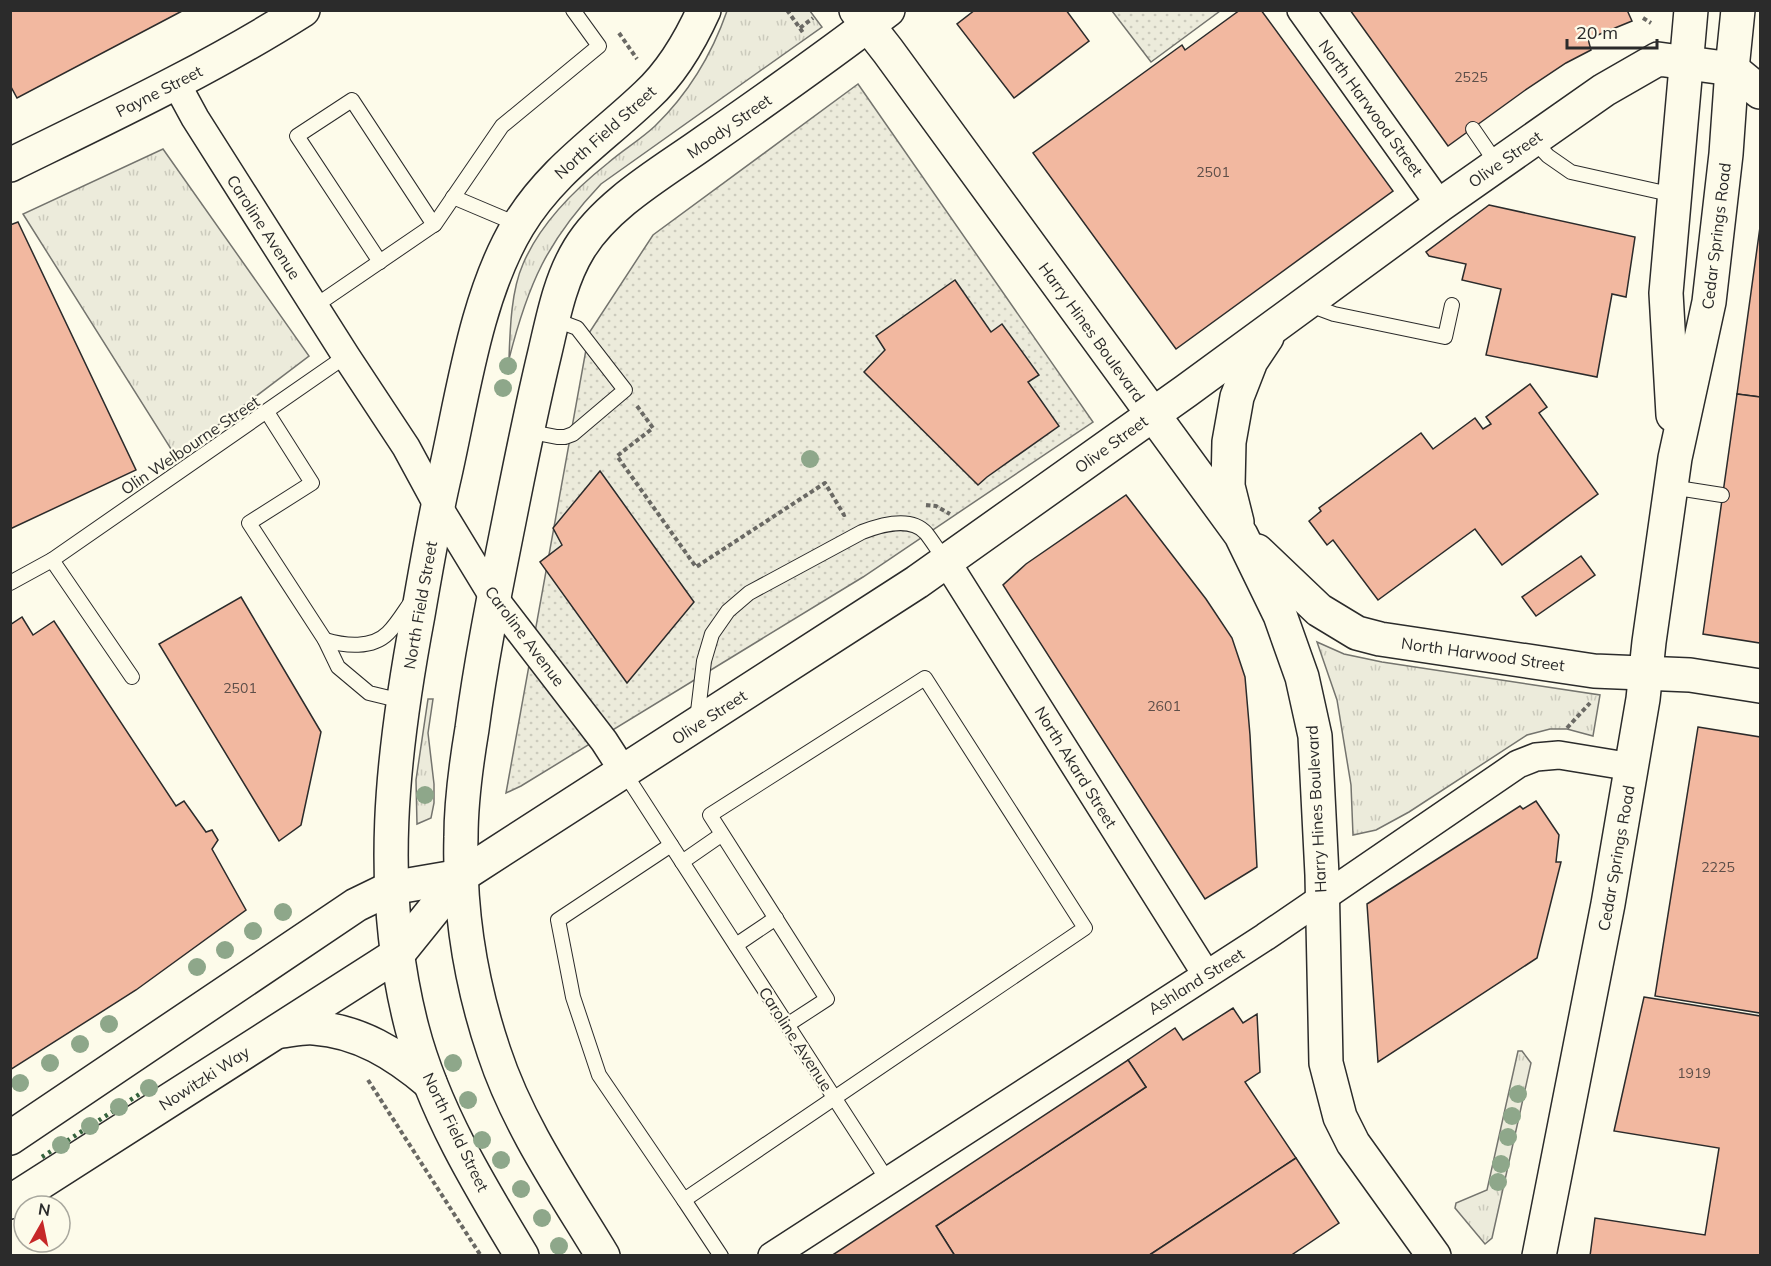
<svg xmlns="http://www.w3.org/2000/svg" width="1771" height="1266" viewBox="0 0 1771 1266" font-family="Mulish,sans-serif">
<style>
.grass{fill:url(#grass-tufts);stroke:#74746e;stroke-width:1.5}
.park{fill:url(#park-dots);stroke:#74746e;stroke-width:1.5}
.building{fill:#f2b8a0;stroke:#2b2b2b;stroke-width:1.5}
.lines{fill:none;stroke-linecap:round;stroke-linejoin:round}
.lane-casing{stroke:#2b2b2b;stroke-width:16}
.street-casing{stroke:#2b2b2b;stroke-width:30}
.secondary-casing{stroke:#2b2b2b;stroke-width:36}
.path{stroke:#6a6964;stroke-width:4;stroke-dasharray:4.5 3;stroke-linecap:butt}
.lane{stroke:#fdfbea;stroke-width:14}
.street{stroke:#fdfbea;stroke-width:27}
.secondary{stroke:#fdfbea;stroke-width:33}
.hedge{stroke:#34623c;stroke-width:4.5;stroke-dasharray:3 4.5;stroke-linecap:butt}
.tree{fill:#8ea78a}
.labels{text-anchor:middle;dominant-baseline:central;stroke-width:4.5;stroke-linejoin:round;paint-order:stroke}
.number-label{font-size:14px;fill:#5d4e48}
.street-label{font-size:16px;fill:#2b2b2b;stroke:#fdfbea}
</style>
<defs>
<pattern id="grass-tufts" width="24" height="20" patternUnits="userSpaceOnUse" patternTransform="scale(1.5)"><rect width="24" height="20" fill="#ecebdb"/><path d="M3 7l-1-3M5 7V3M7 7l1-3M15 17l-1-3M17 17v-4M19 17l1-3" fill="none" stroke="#cbcabc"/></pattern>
<pattern id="park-dots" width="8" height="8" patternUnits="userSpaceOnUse" patternTransform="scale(1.5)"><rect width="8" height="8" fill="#ecebdb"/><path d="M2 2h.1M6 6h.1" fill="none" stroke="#cbcabc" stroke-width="1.8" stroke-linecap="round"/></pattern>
</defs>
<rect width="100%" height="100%" fill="#fdfbea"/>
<g class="grass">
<path d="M 727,11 L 810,11 L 822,27 L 601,184 C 547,241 528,284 509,359 C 510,330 511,291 523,264 C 540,224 574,190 608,163 C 623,150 640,140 655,126 C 688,94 712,54 727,11 Z"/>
<polygon points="163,149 309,356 176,457 23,214"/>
<polygon points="1317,642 1344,654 1382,662 1600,695 1593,736 1567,729 1550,729 1527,735 1409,812 1376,830 1353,835 1351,785 1337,700"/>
<polygon points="428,699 433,699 428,733 434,784 434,803 431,818 417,824 416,780"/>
<polygon points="1518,1051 1522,1051 1531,1063 1492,1238 1485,1244 1455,1208 1456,1203 1487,1190"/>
</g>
<g class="park">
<polygon points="1112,11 1220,11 1151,62"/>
<polygon points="858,84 1093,422 863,577 521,786 506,793 589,333 653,235"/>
</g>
<g class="building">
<polygon points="10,10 184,10 17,98 10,85"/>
<polygon points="975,10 1066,10 1089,41 1014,98 957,24"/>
<polygon points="1240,10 1261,10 1393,191 1176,349 1033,153 1182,45 1185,50"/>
<polygon points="1350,10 1627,10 1632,21 1588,39 1591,50 1566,63 1524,91 1448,146"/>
<polygon points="1489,205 1635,237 1626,297 1612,294 1597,377 1486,355 1501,289 1462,280 1466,264 1429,256 1426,252"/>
<polygon points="18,222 136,470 10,529 10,225"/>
<polygon points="1760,227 1760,397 1737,394"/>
<polygon points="955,280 991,332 1002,324 1039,375 1028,382 1059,426 987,477 978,485 864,372 885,350 876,336"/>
<polygon points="1530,384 1547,407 1539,413 1598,494 1502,565 1475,529 1378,600 1333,540 1327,545 1309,521 1321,511 1319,508 1421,433 1433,449 1475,418 1483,429 1491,424 1486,417"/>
<polygon points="1737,394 1760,397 1760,643 1703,634"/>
<polygon points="600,471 694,602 627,683 540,562 562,545 553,528"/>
<polygon points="1126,495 1206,599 1232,638 1245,677 1250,735 1257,867 1205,899 1003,585 1026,564"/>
<polygon points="1581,556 1595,575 1536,616 1522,597"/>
<polygon points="241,597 321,732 301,825 279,841 159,644"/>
<polygon points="22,617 33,635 54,621 176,806 184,801 206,832 212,830 218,840 212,849 246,910 136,990 10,1070 10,625"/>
<polygon points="1698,727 1760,737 1760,1013 1655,996"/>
<polygon points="1536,801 1559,835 1556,862 1561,862 1537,958 1378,1062 1367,904 1520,806 1523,809"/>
<polygon points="1644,997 1760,1016 1760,1256 1590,1256 1595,1218 1705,1235 1719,1148 1614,1131"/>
<polygon points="1233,1008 1243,1023 1257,1014 1260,1072 1245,1082 1296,1158 1148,1256 955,1256 936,1226 1146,1087 1128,1060 1175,1028 1183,1040"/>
<polygon points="1128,1060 1146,1087 936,1226 955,1256 831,1256"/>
<polygon points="1296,1158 1339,1223 1290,1256 1148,1256"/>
</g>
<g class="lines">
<defs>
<g id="lane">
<polyline points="1473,129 1497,164"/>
<polyline points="1533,140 1548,156 1571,172 1674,195"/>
<polyline points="453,197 519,225"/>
<polyline points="380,262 297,136 352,100 434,225"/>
<polyline points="1307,304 1334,314 1445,337 1452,305"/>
<polyline points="315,306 435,224 502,126 599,46 573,10"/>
<polyline points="267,412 312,483 249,523 325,640 338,667 369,693 402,701"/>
<polyline points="526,431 557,437 565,437 573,434 625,390 577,328 553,319"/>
<polyline points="1671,487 1722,495"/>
<polyline points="52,560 132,677"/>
<polyline points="10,583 52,560 346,356"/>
<path d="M 325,640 C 345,646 372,649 388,633 C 397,624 404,612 411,602"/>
<path d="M 697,720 L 704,661 L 712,634 L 728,611 L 749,593 L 862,532 C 880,525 911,516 926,533 C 933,542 939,552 946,561"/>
<polyline points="624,772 888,1181"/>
<polyline points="671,845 558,920 573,997 599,1075 684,1200 1085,928 925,678 710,815 827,999 787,1025"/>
<polyline points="682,862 721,835"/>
<polyline points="736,945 776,918"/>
<polyline points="684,1200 721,1256"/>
</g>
<g id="street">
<polyline points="1301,10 1440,205"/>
<polyline points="176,83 195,118 346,356 406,447 438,506 494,598 604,741 624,772"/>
<polyline points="946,561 1206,974"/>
<polyline points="772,1256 1265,937 1518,764 1536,757 1559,755 1632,767"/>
</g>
<g id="secondary">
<polyline points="856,10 888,51 1241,535 1280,615 1302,677 1315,736 1322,875 1326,1063 1340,1117 1353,1143 1434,1256"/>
<path d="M 10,165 C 110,116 210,69 303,10"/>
<polyline points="1673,415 1666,293 1691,10"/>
<polyline points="1237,522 1228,486 1229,442 1237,397 1251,361 1267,337"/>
<polyline points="1257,551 1319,610 1357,633 1380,639 1594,671 1690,675 1760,686"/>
<path d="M 281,1031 C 291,1030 303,1027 314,1028 C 359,1031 396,1054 430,1083"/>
<polyline points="10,1138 356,905 391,888 461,876"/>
<polyline points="10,1202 398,954 461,876 917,582 1186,391 1440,205 1604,90 1658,59 1732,69 1760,92"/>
<path d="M 522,1256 C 479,1185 433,1109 412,1028 C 376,890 392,753 418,615 C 426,568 434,521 445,474 C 463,394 476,296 518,226 C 552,170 601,139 647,95 C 672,72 690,41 704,10"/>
<path d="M 603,1256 C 563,1190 518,1125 494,1052 C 471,984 459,909 461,837 C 461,801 466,765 472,729 C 482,653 498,577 513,501 C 523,451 533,402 545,352 C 553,318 560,280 579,249 C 606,204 663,172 705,142 C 767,99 828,56 888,10"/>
<polyline points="1539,1256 1608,904 1643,699 1649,642 1675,458 1709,302 1726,154 1732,69 1738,10"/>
</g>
</defs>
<use href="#lane" class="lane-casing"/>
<use href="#street" class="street-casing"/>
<use href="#secondary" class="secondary-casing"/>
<g class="path">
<polyline points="787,10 804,34"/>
<polyline points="1643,18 1651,23"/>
<polyline points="800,28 813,18"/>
<polyline points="619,33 637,59"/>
<polyline points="637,406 653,428 617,456 696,567 825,483 844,515 847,514"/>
<polyline points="926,505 936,506 950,514"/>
<polyline points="1567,728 1590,703"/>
<polyline points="368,1080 481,1256"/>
</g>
<use href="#lane" class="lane"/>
<use href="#street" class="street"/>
<use href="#secondary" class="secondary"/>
<polyline class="hedge" points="42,1157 149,1088"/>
</g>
<g class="tree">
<circle cx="508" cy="366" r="9"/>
<circle cx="503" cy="388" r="9"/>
<circle cx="810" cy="459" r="9"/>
<circle cx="425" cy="795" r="9"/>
<circle cx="283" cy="912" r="9"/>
<circle cx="253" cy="931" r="9"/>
<circle cx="225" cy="950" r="9"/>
<circle cx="197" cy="967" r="9"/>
<circle cx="109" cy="1024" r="9"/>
<circle cx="80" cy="1044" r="9"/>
<circle cx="50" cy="1063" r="9"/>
<circle cx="453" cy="1063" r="9"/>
<circle cx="20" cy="1083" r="9"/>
<circle cx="149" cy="1088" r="9"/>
<circle cx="1518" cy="1094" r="9"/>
<circle cx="468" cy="1100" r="9"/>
<circle cx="119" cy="1107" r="9"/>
<circle cx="1512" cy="1116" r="9"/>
<circle cx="90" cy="1126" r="9"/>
<circle cx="1508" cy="1137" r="9"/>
<circle cx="482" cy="1140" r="9"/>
<circle cx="61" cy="1145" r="9"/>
<circle cx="501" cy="1160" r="9"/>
<circle cx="1501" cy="1164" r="9"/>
<circle cx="1498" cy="1182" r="9"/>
<circle cx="521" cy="1189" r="9"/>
<circle cx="542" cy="1218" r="9"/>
<circle cx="559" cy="1246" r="9"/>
</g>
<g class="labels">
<g class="number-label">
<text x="1471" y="77">2525</text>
<text x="1213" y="172">2501</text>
<text x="240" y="688">2501</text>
<text x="1164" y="706">2601</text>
<text x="1718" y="867">2225</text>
<text x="1694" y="1073">1919</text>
</g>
<g class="street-label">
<text transform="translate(159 91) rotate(-27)">Payne Street</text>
<text transform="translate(1371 108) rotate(54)">North Harwood Street</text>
<text transform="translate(729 126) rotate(-35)">Moody Street</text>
<text transform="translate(605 132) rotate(-42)">North Field Street</text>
<text transform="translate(1505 159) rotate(-35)">Olive Street</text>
<text transform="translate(264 227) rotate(57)">Caroline Avenue</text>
<text transform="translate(1716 236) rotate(-83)">Cedar Springs Road</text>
<text transform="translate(1092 332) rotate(54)">Harry Hines Boulevard</text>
<text transform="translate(1111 444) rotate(-36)">Olive Street</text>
<text transform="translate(190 445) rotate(-34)">Olin Welbourne Street</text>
<text transform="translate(420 605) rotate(-80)">North Field Street</text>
<text transform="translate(525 636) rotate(53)">Caroline Avenue</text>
<text transform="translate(1483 654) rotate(8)">North Harwood Street</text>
<text transform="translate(709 717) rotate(-33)">Olive Street</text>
<text transform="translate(1076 767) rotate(58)">North Akard Street</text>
<text transform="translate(1316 809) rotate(-93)">Harry Hines Boulevard</text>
<text transform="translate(1616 858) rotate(-80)">Cedar Springs Road</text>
<text transform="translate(1196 981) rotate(-32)">Ashland Street</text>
<text transform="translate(796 1039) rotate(57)">Caroline Avenue</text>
<text transform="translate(204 1078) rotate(-33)">Nowitzki Way</text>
<text transform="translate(456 1132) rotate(64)">North Field Street</text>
</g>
</g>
<rect width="1771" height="1266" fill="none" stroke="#2b2b2b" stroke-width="24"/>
<g transform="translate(42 1224) rotate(9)"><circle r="28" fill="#fdfbea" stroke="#a9a89e" stroke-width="1.5"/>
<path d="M0-4.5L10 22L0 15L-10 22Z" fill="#c62828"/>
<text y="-9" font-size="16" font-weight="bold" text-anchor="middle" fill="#2b2b2b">N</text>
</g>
<path d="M1567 39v9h90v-9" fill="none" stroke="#2b2b2b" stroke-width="3"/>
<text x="1576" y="39" font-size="18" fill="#2b2b2b" stroke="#fdfbea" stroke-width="4.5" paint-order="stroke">20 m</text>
</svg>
